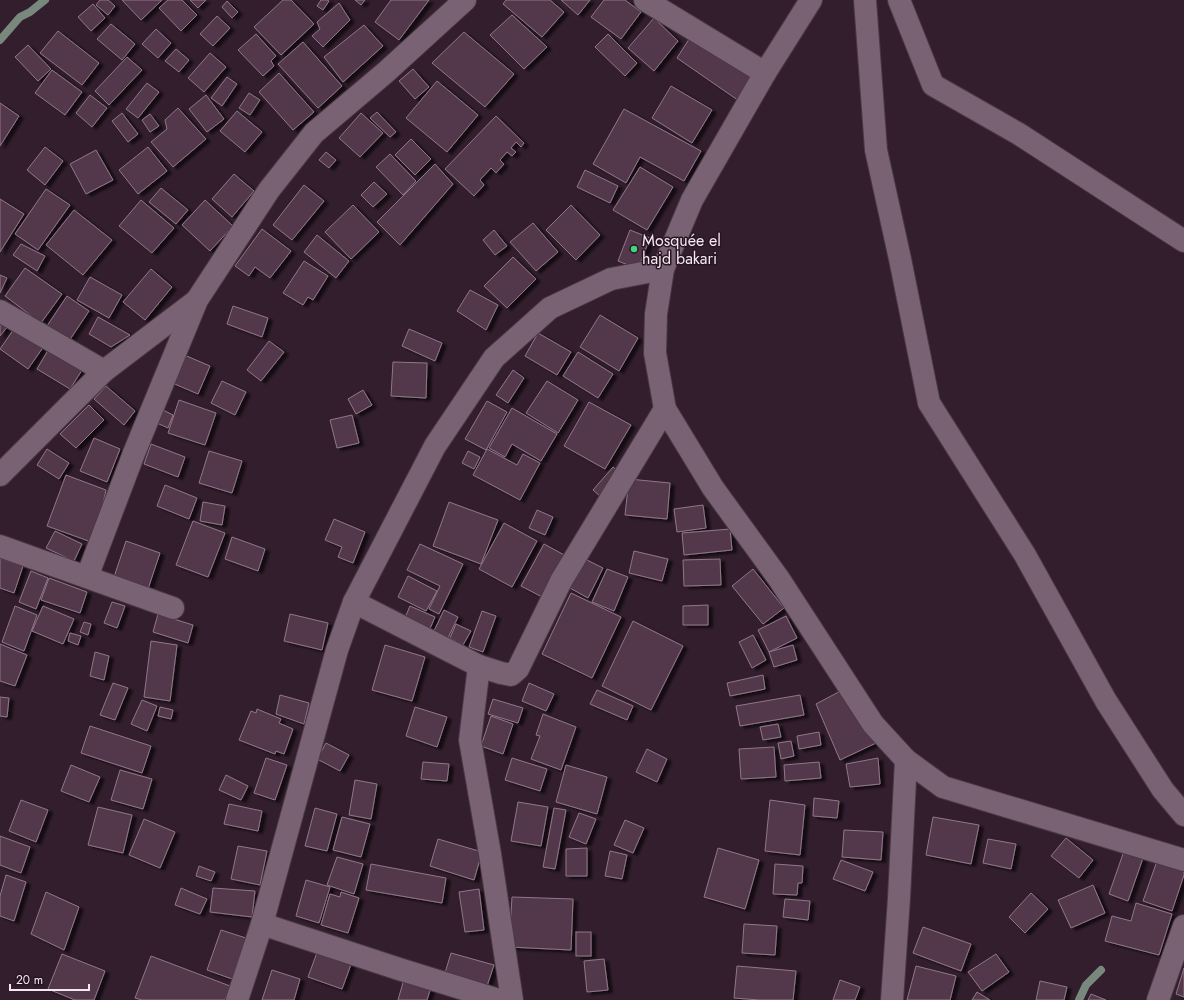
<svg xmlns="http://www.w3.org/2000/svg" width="1184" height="1000" viewBox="0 0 1184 1000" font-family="Jost,sans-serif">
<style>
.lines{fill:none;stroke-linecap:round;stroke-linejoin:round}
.stream{stroke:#78887c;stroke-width:8}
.building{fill:#52384b;stroke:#907789;filter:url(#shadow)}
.minor-casing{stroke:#493945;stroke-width:24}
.minor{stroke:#796273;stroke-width:22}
.poi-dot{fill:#3ed77d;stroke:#281523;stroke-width:1.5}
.labels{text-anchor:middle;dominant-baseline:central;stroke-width:3;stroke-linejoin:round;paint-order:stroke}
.poi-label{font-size:16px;fill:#f5e8f1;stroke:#281523;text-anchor:start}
</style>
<defs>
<filter id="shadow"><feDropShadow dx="4.5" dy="2.5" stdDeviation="1" flood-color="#0009"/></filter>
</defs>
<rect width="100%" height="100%" fill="#321e2d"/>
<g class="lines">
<g class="stream">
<polyline points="0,40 20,17 30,12 45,0"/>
<polyline points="1079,1000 1086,985 1101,970"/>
</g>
</g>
<g class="building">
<polygon points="100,0 108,0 115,6 108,15 96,5"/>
<polygon points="122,0 162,0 141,20"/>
<polygon points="168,0 182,0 197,15 181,31 159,8"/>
<polygon points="190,0 206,0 198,8"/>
<polygon points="283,0 291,0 314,24 281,55 254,27"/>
<polygon points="321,0 327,0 329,1 323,10 317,6"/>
<polygon points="355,0 365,0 361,5"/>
<polygon points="391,0 429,0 399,40 375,22"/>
<polygon points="506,0 550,0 564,12 542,37 503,4"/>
<polygon points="561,0 590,0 578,15"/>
<polygon points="604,0 625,0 641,12 621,39 591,17"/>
<polygon points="227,1 238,12 232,18 222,7"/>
<polygon points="339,3 350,20 323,47 312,36 320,29 317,22"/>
<polygon points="93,4 105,18 91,31 78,17"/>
<polygon points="512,15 547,47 524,69 490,35"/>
<polygon points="217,16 230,28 213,46 200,34"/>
<polygon points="654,18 678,41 654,71 628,48"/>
<polygon points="111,24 135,44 122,60 97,39"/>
<polygon points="364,25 383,46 343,82 324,57"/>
<polygon points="156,29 171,43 158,58 142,44"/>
<polygon points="58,31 99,63 82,85 40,53"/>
<polygon points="464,32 514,74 485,107 432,63"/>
<polygon points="693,33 754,74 742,103 677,58"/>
<polygon points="256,34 276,56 271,61 274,66 263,76 238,50"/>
<polygon points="608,34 637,63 625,76 595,47"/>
<polygon points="303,42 342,86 318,108 278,64"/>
<polygon points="28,45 51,69 38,81 15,57"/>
<polygon points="176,49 189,60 179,72 165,61"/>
<polygon points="210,53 226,67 204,92 188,78"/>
<polygon points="127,57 142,70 109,105 95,91"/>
<polygon points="413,69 429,87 415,99 399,81"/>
<polygon points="52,70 82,92 65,115 35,93"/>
<polygon points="279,73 314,112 293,130 259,92"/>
<polygon points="227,77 237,84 222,106 211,98"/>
<polygon points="437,81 478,115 447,152 406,118"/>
<polygon points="147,83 159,92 138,118 126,109"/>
<polygon points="671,86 712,110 692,143 652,118"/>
<polygon points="249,93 260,100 250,115 239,108"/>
<polygon points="90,95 107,108 92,127 76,113"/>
<polygon points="206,95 224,119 207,132 189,109"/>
<polygon points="0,103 19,116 0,146"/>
<polygon points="178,108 206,139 173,167 151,142 167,129 165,120"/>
<polygon points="624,109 701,151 684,181 640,157 626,183 593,164"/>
<polygon points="237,111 262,132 245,152 220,131"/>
<polygon points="377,112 396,132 390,137 370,118"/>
<polygon points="122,113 138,134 128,142 112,121"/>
<polygon points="361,113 383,133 360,157 339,138"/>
<polygon points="150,114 159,126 150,132 142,120"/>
<polygon points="496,116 524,143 521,147 516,142 511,148 516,152 512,156 507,152 500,160 504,164 496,173 491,168 480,180 484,185 474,196 445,169"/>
<polygon points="411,139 431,159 415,175 395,155"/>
<polygon points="45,147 63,161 45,185 27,170"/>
<polygon points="148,147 167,171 138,194 119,170"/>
<polygon points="96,150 113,180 86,194 70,164"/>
<polygon points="326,152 336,160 329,168 319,160"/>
<polygon points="390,154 416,181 403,195 376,167"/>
<polygon points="435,164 453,184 400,245 377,222"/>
<polygon points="640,167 673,187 647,230 613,210"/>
<polygon points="585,170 618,186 610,203 577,187"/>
<polygon points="234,174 254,191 232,217 212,199"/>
<polygon points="374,182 387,194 373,207 361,195"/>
<polygon points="304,185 324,201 292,240 273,225"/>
<polygon points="161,188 188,210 176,224 149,202"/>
<polygon points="46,189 70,205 38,250 15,234"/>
<polygon points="0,199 24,214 0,252"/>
<polygon points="141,200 174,228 152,253 119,226"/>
<polygon points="205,200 233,226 210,251 182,225"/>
<polygon points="353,205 379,232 351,259 325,232"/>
<polygon points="571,205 600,235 576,260 546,230"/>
<polygon points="74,210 112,240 83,275 46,245"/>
<polygon points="533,223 558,252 536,271 510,242"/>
<polygon points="262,229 291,251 270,278 255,267 249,276 235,266"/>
<polygon points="494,230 507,246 495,255 483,240"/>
<polygon points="630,230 650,238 638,269 618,261"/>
<polygon points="317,235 349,261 336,278 304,252"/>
<polygon points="21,244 45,256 37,271 13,255"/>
<polygon points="513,257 536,279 507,308 484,286"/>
<polygon points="304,261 328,276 313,300 308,297 303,305 283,293"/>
<polygon points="25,268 62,294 41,323 5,296"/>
<polygon points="151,269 172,287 145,320 123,302"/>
<polygon points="0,275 7,278 0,293"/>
<polygon points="90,277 122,295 109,318 77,300"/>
<polygon points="470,290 498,305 486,330 457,311"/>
<polygon points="67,296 89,311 67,344 45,329"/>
<polygon points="233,306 268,318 262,337 227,324"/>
<polygon points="600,315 638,338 619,371 580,347"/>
<polygon points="98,317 130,335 111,347 89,334"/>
<polygon points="0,319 8,326 0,336"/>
<polygon points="16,326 44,346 28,369 0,349"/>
<polygon points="409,329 442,343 435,361 402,346"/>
<polygon points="538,333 571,352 557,375 525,356"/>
<polygon points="269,341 284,352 261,381 247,370"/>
<polygon points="50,347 84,367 70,389 37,369"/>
<polygon points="578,352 613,374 598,398 563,376"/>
<polygon points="182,354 210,366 198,394 170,382"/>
<polygon points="393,362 427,363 426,398 391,396"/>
<polygon points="513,370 524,378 508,403 496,395"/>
<polygon points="222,381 246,392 235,415 211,403"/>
<polygon points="547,381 578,400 558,433 526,413"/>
<polygon points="106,386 135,411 124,425 94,399"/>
<polygon points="363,390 372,405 356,414 348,399"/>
<polygon points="179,400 216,413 205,445 168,433"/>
<polygon points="487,401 507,412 486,450 465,439"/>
<polygon points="589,402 631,425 605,469 564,446"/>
<polygon points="89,405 104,420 76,448 60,434"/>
<polygon points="512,408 557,434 541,461 512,444 505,457 489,448"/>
<polygon points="163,410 173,415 168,428 157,423"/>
<polygon points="352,415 359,443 337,448 330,420"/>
<polygon points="94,438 120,449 107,482 80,471"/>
<polygon points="151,444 185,457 178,477 144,464"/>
<polygon points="47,449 69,463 59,479 37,465"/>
<polygon points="487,449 517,465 523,454 540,463 520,500 473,475"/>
<polygon points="209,451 242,461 232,493 199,483"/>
<polygon points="468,451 480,457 474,469 462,463"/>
<polygon points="613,467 622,475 602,498 593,490"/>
<polygon points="66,475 106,490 94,543 47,526"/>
<polygon points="629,479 670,483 667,519 625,515"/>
<polygon points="165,485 197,498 189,519 157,506"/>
<polygon points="203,502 225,506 222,525 200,521"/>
<polygon points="449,502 498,520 481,564 433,546"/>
<polygon points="703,505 706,528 677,532 674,509"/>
<polygon points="537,510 553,517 545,535 529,528"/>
<polygon points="334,519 365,532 353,563 338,557 342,547 325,540"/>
<polygon points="193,521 225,533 208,577 176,565"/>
<polygon points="504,523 537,541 512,587 479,569"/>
<polygon points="730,529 732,550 684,555 682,533"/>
<polygon points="55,531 82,544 74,561 46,548"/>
<polygon points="232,537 265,549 258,571 225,559"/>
<polygon points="126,541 160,553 148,589 114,577"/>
<polygon points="420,544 463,564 439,614 429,609 440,586 407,570"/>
<polygon points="544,544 568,557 546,599 521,586"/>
<polygon points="634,551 668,559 662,581 629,573"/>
<polygon points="0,558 23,566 14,593 0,588"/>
<polygon points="585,559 603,568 588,598 570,588"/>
<polygon points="720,559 721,585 684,586 683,560"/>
<polygon points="607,569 628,577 614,611 592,602"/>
<polygon points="753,569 784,608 763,624 732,586"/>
<polygon points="31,571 48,578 36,609 19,602"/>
<polygon points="408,576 437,591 426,611 398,597"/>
<polygon points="49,578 87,592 80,613 41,600"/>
<polygon points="571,593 621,617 592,678 542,654"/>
<polygon points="112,602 125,606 117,628 104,623"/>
<polygon points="708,605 708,625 683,625 683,606"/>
<polygon points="15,606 37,615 24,651 2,642"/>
<polygon points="43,606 74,619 63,644 32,631"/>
<polygon points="410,606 435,617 429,631 404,620"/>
<polygon points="444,610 458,617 447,640 433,633"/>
<polygon points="482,611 496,616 483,652 469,647"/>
<polygon points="158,614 193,625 188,643 153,632"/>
<polygon points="290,614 328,623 322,650 284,641"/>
<polygon points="786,616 797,638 769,652 758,630"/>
<polygon points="633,621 683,646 651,710 602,686"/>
<polygon points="84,622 91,624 88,635 80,632"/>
<polygon points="456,624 471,631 463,645 450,638"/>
<polygon points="70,633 81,636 78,645 68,641"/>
<polygon points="753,635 766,660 752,668 739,642"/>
<polygon points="151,641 177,645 170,701 144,697"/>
<polygon points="0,644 27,655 15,686 0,681"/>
<polygon points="385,645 425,657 412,701 372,690"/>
<polygon points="793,645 797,660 774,667 769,652"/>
<polygon points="95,652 109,656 104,680 90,676"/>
<polygon points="763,675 765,689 730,696 727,683"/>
<polygon points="113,683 128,688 115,720 100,715"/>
<polygon points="529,683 554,694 546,711 522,701"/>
<polygon points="848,687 876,743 840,760 816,704"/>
<polygon points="597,690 633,706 627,720 590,704"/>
<polygon points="280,695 309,703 304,724 276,714"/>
<polygon points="800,695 804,715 740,726 736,706"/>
<polygon points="0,697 9,698 7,717 0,716"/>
<polygon points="493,699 523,708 518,723 488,714"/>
<polygon points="142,700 157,706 147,731 131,724"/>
<polygon points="160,707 173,710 171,719 158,716"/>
<polygon points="415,707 447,717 437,747 406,736"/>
<polygon points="257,709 281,719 279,723 293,729 284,754 276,751 275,754 239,740 251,711 256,713"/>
<polygon points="543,714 576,727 561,770 531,759 540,736 536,735"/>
<polygon points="491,716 513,724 503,754 481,746"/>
<polygon points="778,724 781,737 763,740 760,727"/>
<polygon points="90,726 151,746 142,773 81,753"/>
<polygon points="819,732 821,745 799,749 797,736"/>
<polygon points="791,741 794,756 781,759 778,743"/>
<polygon points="326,743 349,755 340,771 317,759"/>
<polygon points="774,747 776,777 741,779 739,749"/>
<polygon points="647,749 667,759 657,782 636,772"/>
<polygon points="266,758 287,765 275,800 254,793"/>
<polygon points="512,758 547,769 540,791 505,780"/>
<polygon points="878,758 880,784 850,787 846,764"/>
<polygon points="423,762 449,764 447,781 421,779"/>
<polygon points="819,762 821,778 785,781 784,765"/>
<polygon points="71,765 100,777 89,802 61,791"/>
<polygon points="566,765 607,777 597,814 556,802"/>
<polygon points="120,770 152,779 143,809 111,800"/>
<polygon points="226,775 248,786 241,800 219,790"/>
<polygon points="355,780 377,784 371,819 349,815"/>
<polygon points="814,798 839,801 837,818 813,816"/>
<polygon points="21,800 48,810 36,842 9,831"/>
<polygon points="770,800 805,805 800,855 765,851"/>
<polygon points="518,802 548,807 541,846 511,841"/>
<polygon points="229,804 262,811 258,831 224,824"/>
<polygon points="98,807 132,815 123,853 88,845"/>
<polygon points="315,808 337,814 327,851 305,846"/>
<polygon points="554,808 566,810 555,869 543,867"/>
<polygon points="579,813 596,819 586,844 569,837"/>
<polygon points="342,817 370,824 361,857 333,850"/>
<polygon points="933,817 979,825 971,864 926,855"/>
<polygon points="144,819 175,832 160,868 129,855"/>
<polygon points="625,820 644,828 633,853 614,845"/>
<polygon points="844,830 883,832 881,860 842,857"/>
<polygon points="0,836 30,847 21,873 0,865"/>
<polygon points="1066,838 1093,860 1079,878 1051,856"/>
<polygon points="438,839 482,852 474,880 430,866"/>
<polygon points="988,839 1016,844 1011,869 983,863"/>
<polygon points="238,846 267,851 260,885 231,879"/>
<polygon points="587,848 587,876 566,876 566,849"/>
<polygon points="718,848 759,860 745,909 704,897"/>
<polygon points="610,851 627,855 622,879 605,876"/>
<polygon points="1124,851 1143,858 1128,901 1109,894"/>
<polygon points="337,857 363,864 354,894 327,885"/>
<polygon points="1158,858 1184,870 1184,875 1172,911 1143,901"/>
<polygon points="841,860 873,872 865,891 833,879"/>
<polygon points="371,864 446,878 442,903 366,890"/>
<polygon points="775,864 803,866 802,883 798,883 797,895 773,894"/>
<polygon points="199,866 215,872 211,881 196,876"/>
<polygon points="6,875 26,882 14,921 0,916 0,896"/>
<polygon points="306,880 330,887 319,923 296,916"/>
<polygon points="1093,885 1105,913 1071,928 1058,900"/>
<polygon points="181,888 207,899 200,914 175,905"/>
<polygon points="213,888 255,891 252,917 210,912"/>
<polygon points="479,889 484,930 465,932 459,892"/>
<polygon points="46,892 79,907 64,950 31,934"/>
<polygon points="341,892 359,898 348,933 321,925 330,894 340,897"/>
<polygon points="1031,893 1048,909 1025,933 1009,917"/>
<polygon points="512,897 573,899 571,950 509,947"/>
<polygon points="785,899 810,901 808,920 783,917"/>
<polygon points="1136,903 1172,914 1159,955 1105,941 1112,916 1131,921"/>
<polygon points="744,924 777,926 775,955 742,953"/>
<polygon points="923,927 971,944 961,971 913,953"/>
<polygon points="221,930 246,938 232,979 207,970"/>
<rect x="576" y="932" width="15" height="24"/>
<polygon points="319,947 353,959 342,989 308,977"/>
<polygon points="451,953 494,965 487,986 445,973"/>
<polygon points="62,954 105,971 94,1000 75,1000 48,989"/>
<polygon points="996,954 1009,972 982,991 968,972"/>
<polygon points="151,956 230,986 225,1000 142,1000 135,998"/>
<polygon points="604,959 608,990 587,992 584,961"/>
<polygon points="737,966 796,971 793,1000 759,1000 734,998"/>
<polygon points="916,966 956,976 950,1000 907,1000"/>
<polygon points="1184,968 1184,997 1176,994"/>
<polygon points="272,970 300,979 294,1000 262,1000"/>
<polygon points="404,979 431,987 427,1000 398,1000"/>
<polygon points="840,980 860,987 855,1000 833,1000"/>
<polygon points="1040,981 1067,987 1064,1000 1036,1000"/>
<polygon points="977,992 990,1000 972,1000"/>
<polygon points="1091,994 1106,1000 1088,1000"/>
</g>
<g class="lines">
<defs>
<g id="minor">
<polyline points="645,0 765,73"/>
<polyline points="811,0 765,73 692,200 663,269 656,314 655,353 665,409 713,488 779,579 873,724 906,760 943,787 1184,860"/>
<polyline points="865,0 876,150 900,259 929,403 1025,555 1106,701 1163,790 1184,815"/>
<polyline points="899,0 933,85 1019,134 1184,241"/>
<polyline points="0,311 104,371"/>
<polyline points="0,475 104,371 196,301"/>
<polyline points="0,546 173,608"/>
<polyline points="87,577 134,453 197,300 269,190 314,133 386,72 465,0"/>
<polyline points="354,602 479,666 501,673 511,675 518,669 561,581 665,409"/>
<polyline points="479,666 470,740 490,854 512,1000"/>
<polyline points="262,924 399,969 499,1000"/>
<polyline points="237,1000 262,924 337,650 354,602 435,446 494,358 550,308 611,279 663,269"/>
<polyline points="892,1000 899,898 906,760"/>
<polyline points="1158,1000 1184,926"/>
</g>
</defs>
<use href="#minor" class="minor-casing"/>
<use href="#minor" class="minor"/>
</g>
<circle class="poi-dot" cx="634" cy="249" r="4"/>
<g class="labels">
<g class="poi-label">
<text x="642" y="240">Mosquée el<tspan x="642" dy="18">hajd bakari</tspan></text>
</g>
</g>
<path d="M10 984v6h79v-6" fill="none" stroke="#f5e8f1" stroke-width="2"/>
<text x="16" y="984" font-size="12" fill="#f5e8f1" stroke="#281523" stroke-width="3" paint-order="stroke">20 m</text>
</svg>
